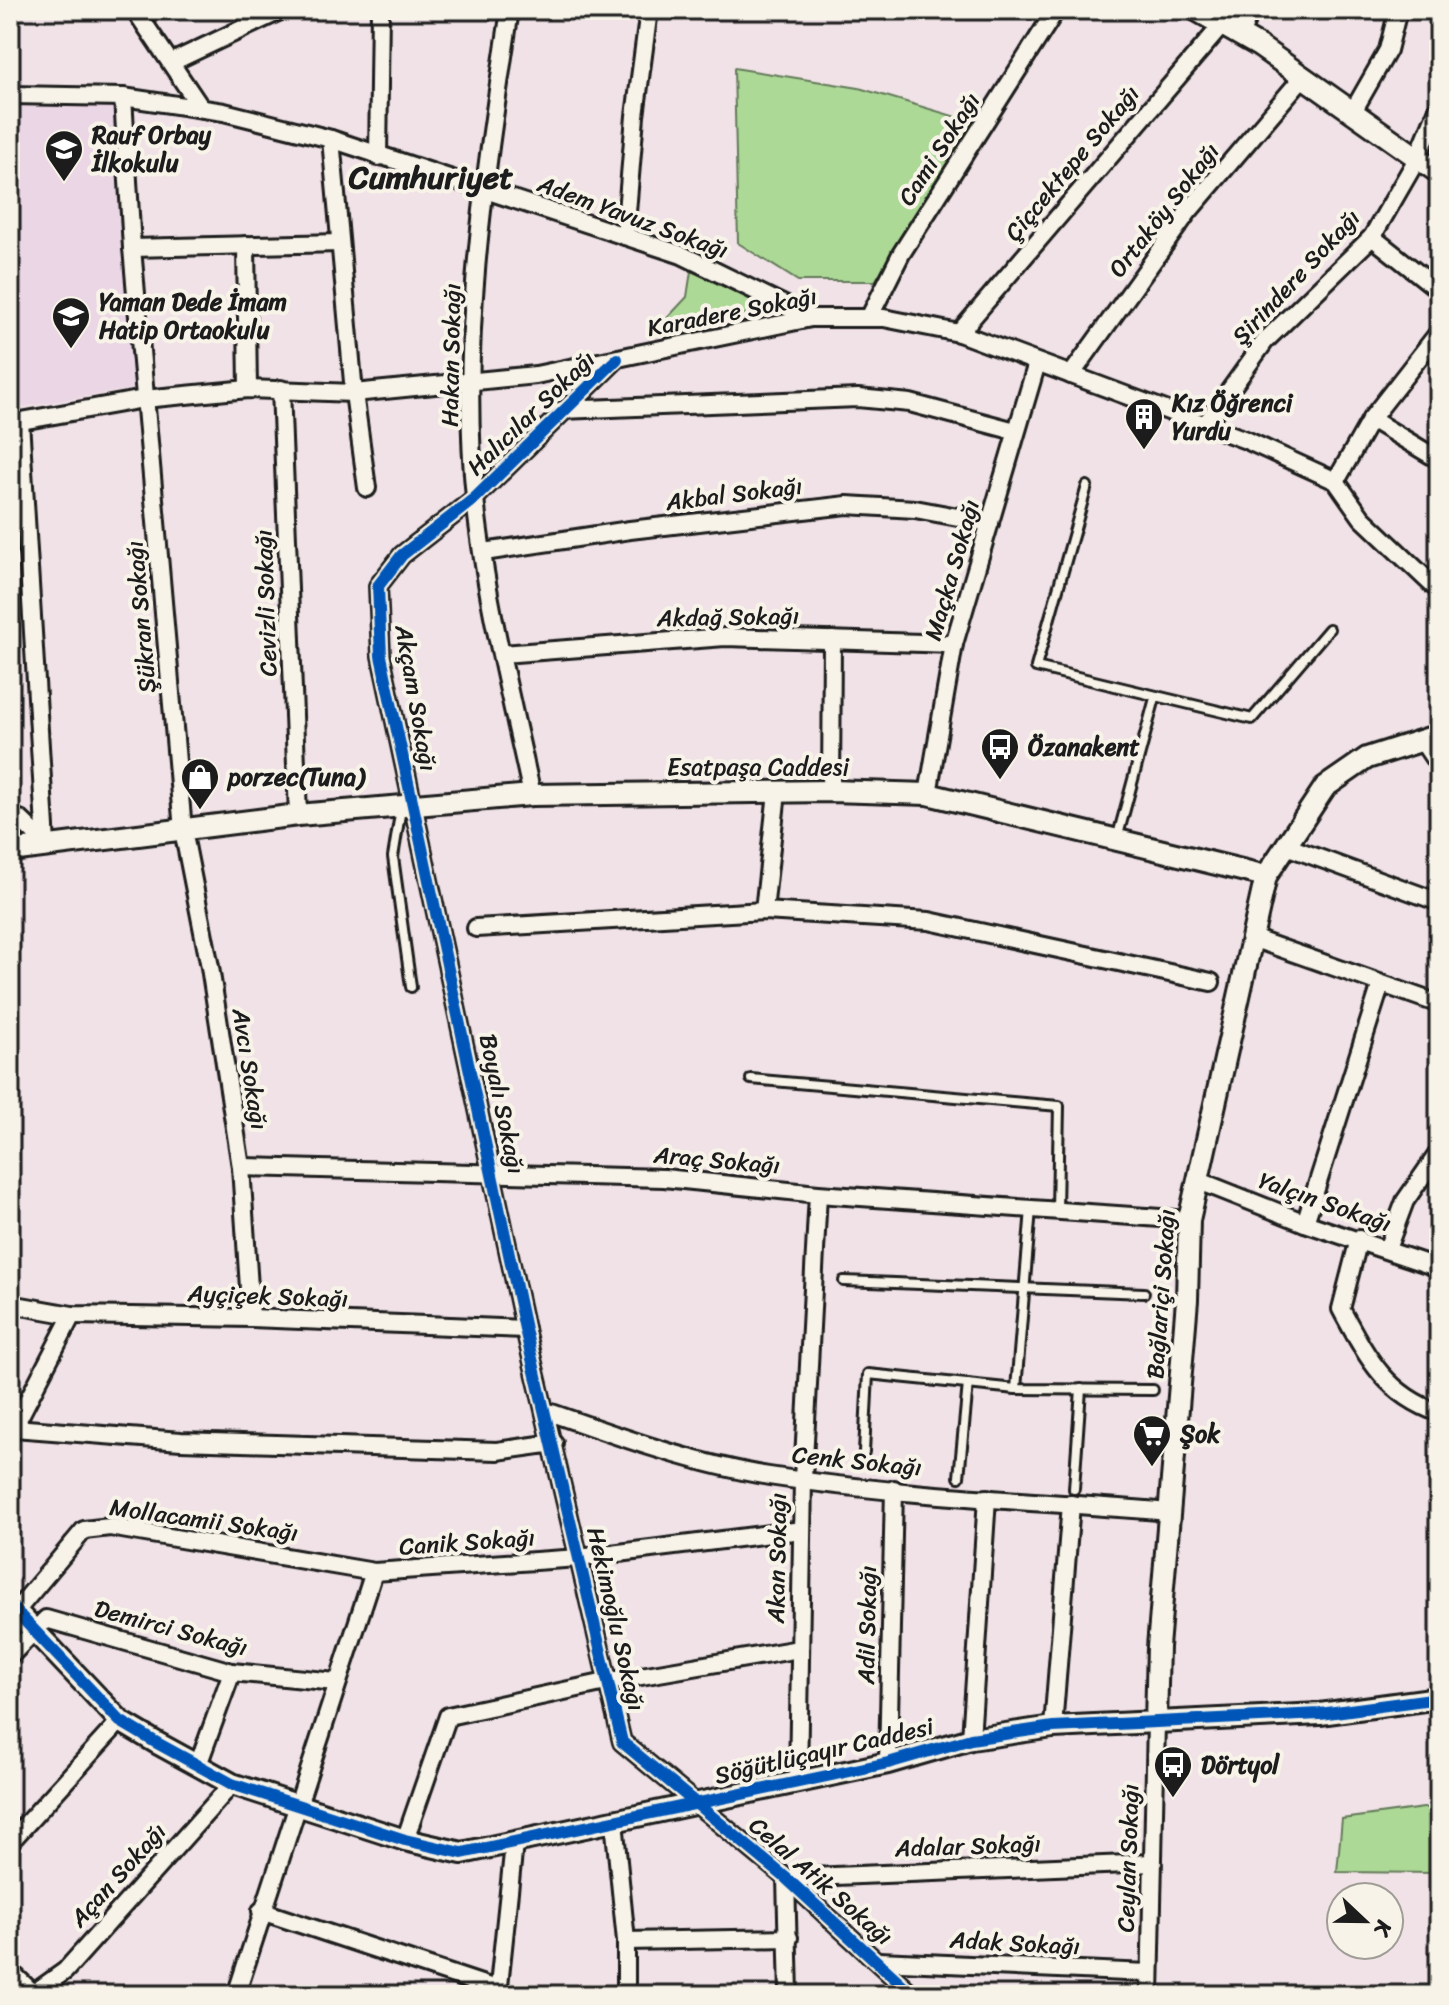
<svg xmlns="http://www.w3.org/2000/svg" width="1449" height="2005" viewBox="0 0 1449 2005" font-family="Sriracha,sans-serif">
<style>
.built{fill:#ebd6e5}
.green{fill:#add997;stroke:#647a5a;stroke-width:2}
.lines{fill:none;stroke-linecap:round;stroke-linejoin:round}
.service-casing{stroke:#1c1c1c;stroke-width:14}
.minor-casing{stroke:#1c1c1c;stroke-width:22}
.tertiary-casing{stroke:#1c1c1c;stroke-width:26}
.service{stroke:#f7f3e8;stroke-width:8}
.minor{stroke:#f7f3e8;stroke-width:16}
.tertiary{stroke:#f7f3e8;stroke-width:20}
.cycleway-casing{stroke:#f7f3e8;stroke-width:17}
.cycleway{stroke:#0057b8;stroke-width:12}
.labels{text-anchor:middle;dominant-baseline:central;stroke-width:8;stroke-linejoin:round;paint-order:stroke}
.poi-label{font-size:24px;font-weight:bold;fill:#1c1c1c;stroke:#f7f3e8;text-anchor:start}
.street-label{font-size:24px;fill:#1c1c1c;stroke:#f7f3e8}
.district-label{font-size:32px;font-weight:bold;fill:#1c1c1c;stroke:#f7f3e8}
</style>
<rect width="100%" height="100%" fill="#f0e2e6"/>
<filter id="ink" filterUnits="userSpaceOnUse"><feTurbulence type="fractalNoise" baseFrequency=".0125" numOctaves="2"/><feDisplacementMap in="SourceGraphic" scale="16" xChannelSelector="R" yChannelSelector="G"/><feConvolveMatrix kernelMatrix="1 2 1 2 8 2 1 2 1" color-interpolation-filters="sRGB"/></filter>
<g filter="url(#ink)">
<polygon class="built" points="10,104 114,107 126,298 138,388 10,409"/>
<g class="green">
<polygon points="734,68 859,88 980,124 875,281 798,281 738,243"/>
<polygon points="691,271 759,301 752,312 666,337 657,329 687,297"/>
<polygon points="1439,1806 1439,1873 1337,1872 1342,1819"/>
</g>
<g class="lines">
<defs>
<g id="service">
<polyline points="1087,486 1036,667 1252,719 1329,629"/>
<polyline points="401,808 393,857 411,987"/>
<polyline points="1117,839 1155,698"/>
<polyline points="751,1079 1059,1106 1057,1210"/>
<polyline points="1031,1209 1016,1389 1153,1390"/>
<polyline points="844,1281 1144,1293"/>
<polyline points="864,1452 868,1374 1016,1389"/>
<polyline points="959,1477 968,1384"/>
<polyline points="1074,1489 1081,1389"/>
</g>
<g id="minor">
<polyline points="135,10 201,108"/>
<path d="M 510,10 C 486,170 459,336 475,498 C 485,597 511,697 532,795"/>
<polyline points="1240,35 1251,10"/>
<polyline points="172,62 282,10"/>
<polyline points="10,95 123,97 224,112 331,139 682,255 811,318"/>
<polyline points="123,97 132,248 183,830 210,967 241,1167 251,1318"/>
<polyline points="1352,113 1388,50 1398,10"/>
<polyline points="331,139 354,393 367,488"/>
<polyline points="378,157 380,10"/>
<polyline points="625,236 635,116 649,10"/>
<polyline points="1372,237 1439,290"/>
<polyline points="246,245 248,389"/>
<polyline points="132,248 340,243"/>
<polyline points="869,318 901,254 1056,10"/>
<polyline points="959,333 1222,25"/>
<polyline points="617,359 475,498 402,555 378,586 381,656 525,1329 622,1742 786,1878 913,1995"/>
<polyline points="1071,375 1188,212 1302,78"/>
<polyline points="281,389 298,815"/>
<polyline points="562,410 858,398 910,403 1015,431"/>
<polyline points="1371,419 1439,460"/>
<polyline points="20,421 46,844"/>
<polyline points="10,423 144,399 248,389 354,393 536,375 811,318 884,318 959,333 1246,440 1336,481 1362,518 1439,591"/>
<polyline points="1205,425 1265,341 1372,237 1417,159 1439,106"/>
<polyline points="1336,481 1371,419 1439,332"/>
<polyline points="484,552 630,530 847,505 915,509 990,523"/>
<polyline points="502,654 725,637 954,644"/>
<polyline points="1421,739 1439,766"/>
<polyline points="831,791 832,640"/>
<polyline points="928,794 954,644 1037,363"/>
<polyline points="10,817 20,819 46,844"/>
<polyline points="1286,846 1439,902"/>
<polyline points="764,911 777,792"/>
<polyline points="476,928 764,911 929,921 1211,982"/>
<polyline points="1252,938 1439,1004"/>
<polyline points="241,1167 664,1178 818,1194 1189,1220"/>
<polyline points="1197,1180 1305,1223 1439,1268"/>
<polyline points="1305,1223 1381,984"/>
<path d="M 1359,1239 L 1341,1309 C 1367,1357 1385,1394 1439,1413"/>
<polyline points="1387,1249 1405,1201 1439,1152"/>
<polyline points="10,1304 72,1315 251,1318 525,1329"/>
<path d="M 546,1411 C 617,1436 695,1464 769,1476 C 901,1496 1037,1501 1171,1512"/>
<polyline points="14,1428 181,1441 497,1451 554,1443"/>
<polyline points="10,1435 72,1315"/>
<polyline points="16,1611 84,1530 110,1527 374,1572 579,1558 802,1530"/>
<polyline points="10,1656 46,1619 232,1672 336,1682"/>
<polyline points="1053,1727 1071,1504"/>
<polyline points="971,1739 987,1498"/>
<polyline points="888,1763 894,1489"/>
<polyline points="198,1765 232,1672"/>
<polyline points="798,1780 803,1479 818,1194"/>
<polyline points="614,1821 626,1941 626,1995"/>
<polyline points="405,1840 448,1716 606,1682 799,1649"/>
<polyline points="10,1842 120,1721"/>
<polyline points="261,1911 499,1990"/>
<polyline points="626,1941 789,1938"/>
<polyline points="879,1961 1148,1973"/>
<polyline points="10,1971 35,1995"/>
<polyline points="34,1993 65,1971 232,1784"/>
<polyline points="236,1995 374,1572"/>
<polyline points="498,1995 514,1844"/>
<polyline points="789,1995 786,1878 1152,1863"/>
<polyline points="1150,1995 1156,1722"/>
</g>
<g id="tertiary">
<polyline points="1196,10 1259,46 1439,173"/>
<polyline points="10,851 298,815 532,795 831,791 928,794 1266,876"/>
<polyline points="10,1605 120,1721 157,1743 232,1784 405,1840 462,1853 888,1763 971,1739 1053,1727 1320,1714 1439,1698"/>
<polyline points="1156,1722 1158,1647 1187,1300 1189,1220 1266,876 1325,787 1367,758 1439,735"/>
</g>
</defs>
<use href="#service" class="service-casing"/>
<use href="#minor" class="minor-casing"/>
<use href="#tertiary" class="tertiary-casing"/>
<use href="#service" class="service"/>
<use href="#minor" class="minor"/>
<use href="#tertiary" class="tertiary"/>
<defs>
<g id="cycleway">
<polyline points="617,359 475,498 402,555 378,586 381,656 525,1329 622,1742 786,1878 913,1995"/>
<polyline points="10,1605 120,1721 157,1743 232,1784 405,1840 462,1853 888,1763 971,1739 1053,1727 1320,1714 1439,1698"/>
</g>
</defs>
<use href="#cycleway" class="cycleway-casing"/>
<use href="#cycleway" class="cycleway"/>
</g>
</g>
<defs>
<symbol id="school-pin" viewBox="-11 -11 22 30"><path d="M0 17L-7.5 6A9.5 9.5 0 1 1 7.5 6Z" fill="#1c1c1c" stroke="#f7f3e8"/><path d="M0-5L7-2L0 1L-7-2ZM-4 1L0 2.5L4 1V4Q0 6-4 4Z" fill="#fff"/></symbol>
<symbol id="building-pin" viewBox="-11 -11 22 30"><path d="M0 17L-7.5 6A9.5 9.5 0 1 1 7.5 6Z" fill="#1c1c1c" stroke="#f7f3e8"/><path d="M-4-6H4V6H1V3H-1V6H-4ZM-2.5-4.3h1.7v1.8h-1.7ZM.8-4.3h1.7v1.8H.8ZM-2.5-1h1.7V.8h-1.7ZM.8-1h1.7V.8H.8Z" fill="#fff"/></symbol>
<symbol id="bus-pin" viewBox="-11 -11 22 30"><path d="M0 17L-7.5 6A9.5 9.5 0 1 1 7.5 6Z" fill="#1c1c1c" stroke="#f7f3e8"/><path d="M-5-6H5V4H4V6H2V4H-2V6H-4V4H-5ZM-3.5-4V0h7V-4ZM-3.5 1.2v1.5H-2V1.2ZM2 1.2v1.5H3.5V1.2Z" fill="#fff"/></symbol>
<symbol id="shop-pin" viewBox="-11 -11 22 30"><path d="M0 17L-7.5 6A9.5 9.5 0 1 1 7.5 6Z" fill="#1c1c1c" stroke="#f7f3e8"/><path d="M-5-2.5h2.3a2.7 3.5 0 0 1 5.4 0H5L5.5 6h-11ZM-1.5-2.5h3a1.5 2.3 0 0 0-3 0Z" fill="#fff"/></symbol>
<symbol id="supermarket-pin" viewBox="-11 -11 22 30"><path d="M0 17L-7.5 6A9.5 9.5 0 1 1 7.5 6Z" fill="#1c1c1c" stroke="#f7f3e8"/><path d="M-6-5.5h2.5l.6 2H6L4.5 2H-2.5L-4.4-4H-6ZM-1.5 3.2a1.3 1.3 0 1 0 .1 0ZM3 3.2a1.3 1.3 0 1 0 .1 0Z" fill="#fff"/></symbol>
</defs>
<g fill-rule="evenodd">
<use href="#school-pin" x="42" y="127" width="44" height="60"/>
<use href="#school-pin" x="49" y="294" width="44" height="60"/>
<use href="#building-pin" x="1122" y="395" width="44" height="60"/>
<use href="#bus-pin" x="978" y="725" width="44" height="60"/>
<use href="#shop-pin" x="178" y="755" width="44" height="60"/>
<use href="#supermarket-pin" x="1130" y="1412" width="44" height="60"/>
<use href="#bus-pin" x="1151" y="1743" width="44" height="60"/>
</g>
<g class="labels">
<g class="poi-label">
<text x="92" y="135">Rauf Orbay<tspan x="92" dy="28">İlkokulu</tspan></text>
<text x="99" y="302">Yaman Dede İmam<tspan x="99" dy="28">Hatip Ortaokulu</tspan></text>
<text x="1172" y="403">Kız Öğrenci<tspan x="1172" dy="28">Yurdu</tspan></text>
<text x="1028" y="747">Özanakent</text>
<text x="228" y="777">porzec(Tuna)</text>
<text x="1180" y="1434">Şok</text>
<text x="1201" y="1765">Dörtyol</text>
</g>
<g class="street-label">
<text transform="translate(939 149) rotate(-57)">Cami Sokağı</text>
<text transform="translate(1072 163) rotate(-50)">Çiçcektepe Sokağı</text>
<text transform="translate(1164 210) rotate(-52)">Ortaköy Sokağı</text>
<text transform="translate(633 217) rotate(20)">Adem Yavuz Sokağı</text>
<text transform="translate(1296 277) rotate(-47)">Şirindere Sokağı</text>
<text transform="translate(732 312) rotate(-11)">Karadere Sokağı</text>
<text transform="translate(451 355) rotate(-89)">Hakan Sokağı</text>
<text transform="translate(531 413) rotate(-44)">Halıcılar Sokağı</text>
<text transform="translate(734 494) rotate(-7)">Akbal Sokağı</text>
<text transform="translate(952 570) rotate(-74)">Maçka Sokağı</text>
<text transform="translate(266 603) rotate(-92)">Cevizli Sokağı</text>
<text transform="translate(141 617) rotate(-95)">Şükran Sokağı</text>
<text transform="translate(728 617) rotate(-1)">Akdağ Sokağı</text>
<text transform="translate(416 698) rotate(80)">Akçam Sokağı</text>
<text x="758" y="767">Esatpaşa Caddesi</text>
<text transform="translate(250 1069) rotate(81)">Avcı Sokağı</text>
<text transform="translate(502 1104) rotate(78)">Boyalı Sokağı</text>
<text transform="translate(717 1160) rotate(5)">Araç Sokağı</text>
<text transform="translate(1325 1202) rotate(19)">Yalçın Sokağı</text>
<text transform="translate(1161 1294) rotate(-86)">Bağlariçi Sokağı</text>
<text transform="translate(268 1296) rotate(2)">Ayçiçek Sokağı</text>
<text transform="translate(857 1461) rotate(6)">Cenk Sokağı</text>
<text transform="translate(204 1520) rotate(8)">Mollacamii Sokağı</text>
<text transform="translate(467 1542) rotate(-4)">Canik Sokağı</text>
<text transform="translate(777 1558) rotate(-89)">Akan Sokağı</text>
<text transform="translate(616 1619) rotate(77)">Hekimoğlu Sokağı</text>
<text transform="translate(867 1625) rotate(-89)">Adil Sokağı</text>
<text transform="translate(171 1628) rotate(15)">Demirci Sokağı</text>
<text transform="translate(824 1751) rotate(-13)">Söğütlüçayır Caddesi</text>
<text transform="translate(968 1846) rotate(-2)">Adalar Sokağı</text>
<text transform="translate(1128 1858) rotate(-88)">Ceylan Sokağı</text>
<text transform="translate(118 1875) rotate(-48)">Açan Sokağı</text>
<text transform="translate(821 1881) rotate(41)">Celal Atik Sokağı</text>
<text transform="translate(1015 1943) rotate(3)">Adak Sokağı</text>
</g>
<g class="district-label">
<text x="431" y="177">Cumhuriyet</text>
</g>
</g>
<rect width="1449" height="2005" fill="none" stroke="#f7f3e8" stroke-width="40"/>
<rect x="20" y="20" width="1409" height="1965" fill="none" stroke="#1c1c1c" stroke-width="3" filter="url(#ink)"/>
<g transform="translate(1365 1921) rotate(112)"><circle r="38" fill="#f7f3e8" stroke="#9f9d96" stroke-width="2"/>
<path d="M0-6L14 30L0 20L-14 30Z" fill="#1c1c1c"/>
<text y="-12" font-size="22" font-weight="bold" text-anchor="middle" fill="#1c1c1c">K</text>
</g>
</svg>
